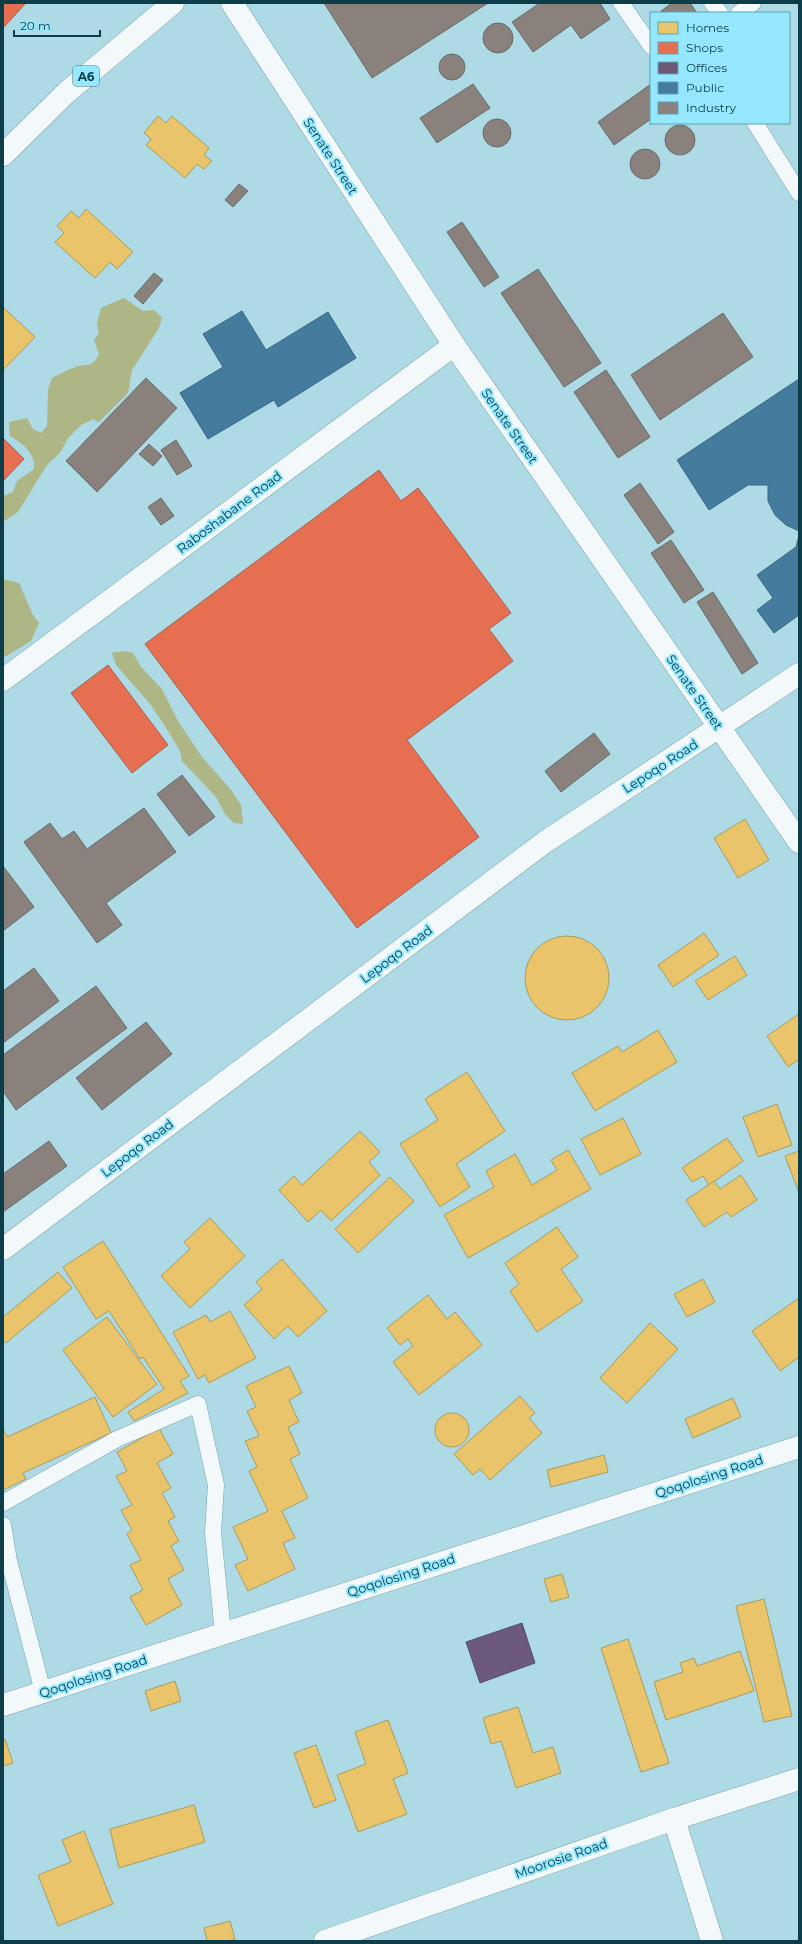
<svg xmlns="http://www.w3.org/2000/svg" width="802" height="1944" viewBox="0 0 802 1944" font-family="Montserrat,sans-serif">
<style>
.forest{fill:#aeb686}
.homes{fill:#e9c46a;stroke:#a79c60}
.shops{fill:#e76f51;stroke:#a5604e}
.offices{fill:#6d597a;stroke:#50516b}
.public{fill:#457b9d;stroke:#346884}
.industry{fill:#8a817c;stroke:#646d6c}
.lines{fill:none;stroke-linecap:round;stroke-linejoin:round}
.lane-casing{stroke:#7ca0a9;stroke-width:17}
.street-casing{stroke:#7ca0a9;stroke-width:23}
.primary-casing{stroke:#7ca0a9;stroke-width:23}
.lane{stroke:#f3f9fb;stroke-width:16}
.street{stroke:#f3f9fb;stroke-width:22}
.primary{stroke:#f3f9fb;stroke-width:22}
.labels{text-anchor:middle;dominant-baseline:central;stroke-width:4;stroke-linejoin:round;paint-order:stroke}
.shield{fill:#95e7fd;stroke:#35707e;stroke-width:1}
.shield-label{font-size:12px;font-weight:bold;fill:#0c3d48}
.street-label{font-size:13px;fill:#0c3d48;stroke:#95e7fd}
</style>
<rect width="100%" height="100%" fill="#addae5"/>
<g class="forest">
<path d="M 124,298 L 143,311 L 154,310 L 162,318 L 159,328 L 132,370 L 128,393 L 100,421 L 97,422 L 94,419 L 81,425 L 68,438 L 60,453 L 47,465 L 18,512 L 3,522 L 3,496 L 13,492 L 17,481 L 34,469 C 36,453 22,443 10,436 L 9,422 L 27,418 L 33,429 L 41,433 L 47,426 L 48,390 L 52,378 C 59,375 66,370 73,368 C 86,362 91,370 99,354 L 94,340 L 99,333 L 97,324 L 101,308 Z"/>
<polygon points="4,579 19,583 33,615 39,623 31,641 3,658 3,583"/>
<polygon points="124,651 133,653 141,667 162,689 178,721 202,757 232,791 241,805 243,824 234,823 225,814 216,797 182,761 180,751 170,734 151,705 116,665 112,653"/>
</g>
<g class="homes">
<polygon points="158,116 166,123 172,116 209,148 204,155 212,161 204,169 197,164 185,178 146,145 151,139 144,133"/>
<polygon points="86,209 133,252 117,269 110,262 95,278 55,242 64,233 57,226 71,211 79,218"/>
<polygon points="3,307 35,337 3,370"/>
<polygon points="745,819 769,860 738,878 714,838"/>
<polygon points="704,933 719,955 673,987 658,965"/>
<circle cx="567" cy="978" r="42"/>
<polygon points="735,956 747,975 708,1000 695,981"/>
<polygon points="799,1014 799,1059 788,1067 767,1036"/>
<polygon points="658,1030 677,1062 595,1111 572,1073 618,1046 622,1052"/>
<polygon points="467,1072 505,1131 456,1164 470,1187 440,1207 400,1144 438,1120 425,1099"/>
<polygon points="777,1104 792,1145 758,1157 743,1117"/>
<polygon points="623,1118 641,1154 600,1175 581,1139"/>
<polygon points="360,1131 380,1152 369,1162 380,1175 331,1221 321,1210 308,1222 279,1190 294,1176 302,1185"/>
<polygon points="727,1138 743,1161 709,1185 703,1176 692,1182 682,1168"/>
<polygon points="568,1150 591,1189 468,1258 444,1215 494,1187 486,1171 515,1154 532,1185 557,1170 551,1160"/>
<polygon points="799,1151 799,1193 785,1156"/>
<polygon points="741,1175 757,1200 731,1217 727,1212 704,1227 686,1200 714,1181 720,1189"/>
<polygon points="390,1177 414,1201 358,1253 335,1229"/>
<polygon points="210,1218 245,1256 190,1308 161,1276 190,1249 184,1242"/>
<polygon points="557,1227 578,1257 561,1269 583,1301 537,1332 510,1291 519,1284 505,1263"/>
<polygon points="103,1241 189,1376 180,1381 188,1393 134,1421 128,1412 164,1389 143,1357 140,1359 109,1311 96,1319 63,1267"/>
<polygon points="282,1259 327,1311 298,1337 288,1326 274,1339 244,1305 262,1289 256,1282"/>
<polygon points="58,1272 72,1288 6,1343 3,1339 3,1317"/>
<polygon points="703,1279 715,1302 687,1317 674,1294"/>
<polygon points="428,1295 447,1319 455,1312 482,1345 419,1395 393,1362 413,1346 408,1339 400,1345 387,1328"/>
<polygon points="799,1298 799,1357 780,1371 752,1331"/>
<polygon points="230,1311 256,1358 209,1383 205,1375 198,1379 173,1332 206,1315 210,1322"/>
<polygon points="107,1317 157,1384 113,1417 63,1350"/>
<polygon points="650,1323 678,1349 627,1403 600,1378"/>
<polygon points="289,1366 302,1393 289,1400 299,1422 288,1427 300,1454 290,1459 308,1498 282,1511 295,1538 283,1543 295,1569 248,1591 235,1565 248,1559 233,1527 268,1511 249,1471 257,1467 245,1441 259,1436 247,1411 256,1407 246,1386"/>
<polygon points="520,1396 535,1413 529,1418 542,1433 490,1480 480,1469 473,1475 454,1454"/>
<polygon points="95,1397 111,1433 23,1473 26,1479 3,1490 3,1429 7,1437"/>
<polygon points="733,1398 741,1417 693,1438 685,1419"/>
<circle cx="452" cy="1430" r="17"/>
<polygon points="159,1428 173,1454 157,1463 171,1488 162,1493 175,1517 168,1521 179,1541 171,1546 184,1570 168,1579 182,1605 146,1625 130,1597 143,1590 130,1565 141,1560 127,1534 132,1530 121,1510 132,1505 116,1476 127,1471 117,1452"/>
<polygon points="604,1455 608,1472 551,1487 547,1470"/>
<polygon points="562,1574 569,1597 551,1602 544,1579"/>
<polygon points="764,1599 792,1716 764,1722 736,1606"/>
<polygon points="628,1639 669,1763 641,1772 601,1648"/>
<polygon points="740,1651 754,1691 666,1720 654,1682 683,1672 680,1663 694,1658 697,1666"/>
<polygon points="175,1681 181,1701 151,1711 145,1691"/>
<polygon points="518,1707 533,1753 553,1747 561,1773 516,1788 501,1741 491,1744 483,1718"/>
<polygon points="388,1720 408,1773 393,1779 407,1814 358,1832 337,1775 366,1764 355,1732"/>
<polygon points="5,1739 13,1763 3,1766 3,1740"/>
<polygon points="316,1745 336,1800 314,1808 294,1753"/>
<polygon points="194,1805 205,1842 119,1868 110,1829"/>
<polygon points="84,1831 113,1904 58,1926 38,1875 71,1862 62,1840"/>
<polygon points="230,1921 235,1939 228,1941 207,1941 204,1928"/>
</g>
<g class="shops">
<polygon points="3,3 26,3 3,28"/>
<polygon points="3,438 24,459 3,481"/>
<polygon points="379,470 401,501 418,488 511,613 489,629 513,661 407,740 479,837 357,928 145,644"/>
<polygon points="108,665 168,745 132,773 71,693"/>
</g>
<polygon class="offices" points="522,1623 535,1663 480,1683 466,1642"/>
<g class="public">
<polygon points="242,311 266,350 328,312 356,358 278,407 274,400 208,439 180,393 223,367 203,334"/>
<polygon points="799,379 799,531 786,525 775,515 768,501 768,485 748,485 709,510 677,460"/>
<polygon points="799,535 799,615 774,633 757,610 773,598 757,575 796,547"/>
</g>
<g class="industry">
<polygon points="324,3 488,3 372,78"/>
<polygon points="540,3 600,3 610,19 581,39 571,25 533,52 512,22"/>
<polygon points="672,3 690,3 697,13 662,13 661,11"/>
<circle cx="498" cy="38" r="15"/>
<circle cx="452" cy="67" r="13"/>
<polygon points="473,84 490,108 437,143 420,118"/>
<polygon points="651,84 651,119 614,145 598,122"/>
<circle cx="497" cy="133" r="14"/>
<circle cx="680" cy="140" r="15"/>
<circle cx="645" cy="164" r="15"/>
<polygon points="239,184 248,191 233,207 225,200"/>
<polygon points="462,222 499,277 484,287 447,232"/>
<polygon points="538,269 601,363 564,387 501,293"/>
<polygon points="154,273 163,280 143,304 134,296"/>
<polygon points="723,313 753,357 660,420 631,375"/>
<polygon points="606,370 650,437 618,458 574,392"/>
<polygon points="146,378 177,408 97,492 66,461"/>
<polygon points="176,440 192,466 177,475 161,450"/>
<polygon points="149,444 162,456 153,466 139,454"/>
<polygon points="640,483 674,532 658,544 624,495"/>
<polygon points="161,498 174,516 161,525 148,507"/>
<polygon points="671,540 704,590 684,603 651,553"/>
<polygon points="713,592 758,663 742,674 697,602"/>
<polygon points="594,733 610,754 561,792 545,771"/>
<polygon points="182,775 215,817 189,836 157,794"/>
<polygon points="144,808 176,852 106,903 122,925 97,943 24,842 50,823 62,839 74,831 87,849"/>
<polygon points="3,866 34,907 3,931"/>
<polygon points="34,968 59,1001 3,1043 3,991"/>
<polygon points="96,986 127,1028 16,1110 3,1091 3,1055"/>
<polygon points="146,1022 172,1054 102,1110 76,1078"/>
<polygon points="49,1141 67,1166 3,1212 3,1174"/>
</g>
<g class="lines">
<defs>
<g id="lane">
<polyline points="621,3 651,46"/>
<polyline points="712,3 720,13"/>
<polyline points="739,13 753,3"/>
<polyline points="755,123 799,193"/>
<polyline points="3,1503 117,1439 198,1404 216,1485 213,1533 223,1633"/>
<polyline points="3,1525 9,1561 43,1692"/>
</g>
<g id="street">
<polyline points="232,3 454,345 799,842"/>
<polyline points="3,680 454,345"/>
<polyline points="3,1249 545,842 799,674"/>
<polyline points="3,1705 799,1447"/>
<polyline points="674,1819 712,1941"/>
<polyline points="325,1941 674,1819 799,1779"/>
</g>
<polyline id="primary" points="3,155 67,92 173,3"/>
</defs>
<use href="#lane" class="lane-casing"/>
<use href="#street" class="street-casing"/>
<use href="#primary" class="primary-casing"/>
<use href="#lane" class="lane"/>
<use href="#street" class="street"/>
<use href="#primary" class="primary"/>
</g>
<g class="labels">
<rect class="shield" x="73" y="66" width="26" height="20" rx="3"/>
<g class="shield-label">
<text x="86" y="76">A6</text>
</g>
<g class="street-label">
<text transform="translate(331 156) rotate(57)">Senate Street</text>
<text transform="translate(510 426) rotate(55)">Senate Street</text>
<text transform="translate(229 512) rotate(-37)">Raboshabane Road</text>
<text transform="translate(695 692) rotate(55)">Senate Street</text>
<text transform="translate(660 766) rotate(-33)">Lepoqo Road</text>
<text transform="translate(396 954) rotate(-37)">Lepoqo Road</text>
<text transform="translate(137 1148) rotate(-37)">Lepoqo Road</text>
<text transform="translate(709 1476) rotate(-18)">Qoqolosing Road</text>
<text transform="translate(401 1575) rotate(-18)">Qoqolosing Road</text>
<text transform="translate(93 1676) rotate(-18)">Qoqolosing Road</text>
<text transform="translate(561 1858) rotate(-19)">Moorosie Road</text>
</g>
</g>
<rect width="802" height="1944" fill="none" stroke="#0c3d48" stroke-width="8"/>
<rect x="650" y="12" width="140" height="112" fill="#95e7fd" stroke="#5ea3b5"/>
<rect x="658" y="22" width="20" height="12" fill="#e9c46a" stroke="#5ea3b5"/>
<text x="686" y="32" font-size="12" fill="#0c3d48">Homes</text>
<rect x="658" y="42" width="20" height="12" fill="#e76f51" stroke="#5ea3b5"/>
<text x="686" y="52" font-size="12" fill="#0c3d48">Shops</text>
<rect x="658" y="62" width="20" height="12" fill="#6d597a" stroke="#5ea3b5"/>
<text x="686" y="72" font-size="12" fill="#0c3d48">Offices</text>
<rect x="658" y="82" width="20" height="12" fill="#457b9d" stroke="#5ea3b5"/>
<text x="686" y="92" font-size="12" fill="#0c3d48">Public</text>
<rect x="658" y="102" width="20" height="12" fill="#8a817c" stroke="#5ea3b5"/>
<text x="686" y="112" font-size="12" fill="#0c3d48">Industry</text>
<path d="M14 30v6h86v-6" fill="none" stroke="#0c3d48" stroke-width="2"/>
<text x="20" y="30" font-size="12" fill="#0c3d48" stroke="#95e7fd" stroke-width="3" paint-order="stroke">20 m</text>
</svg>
